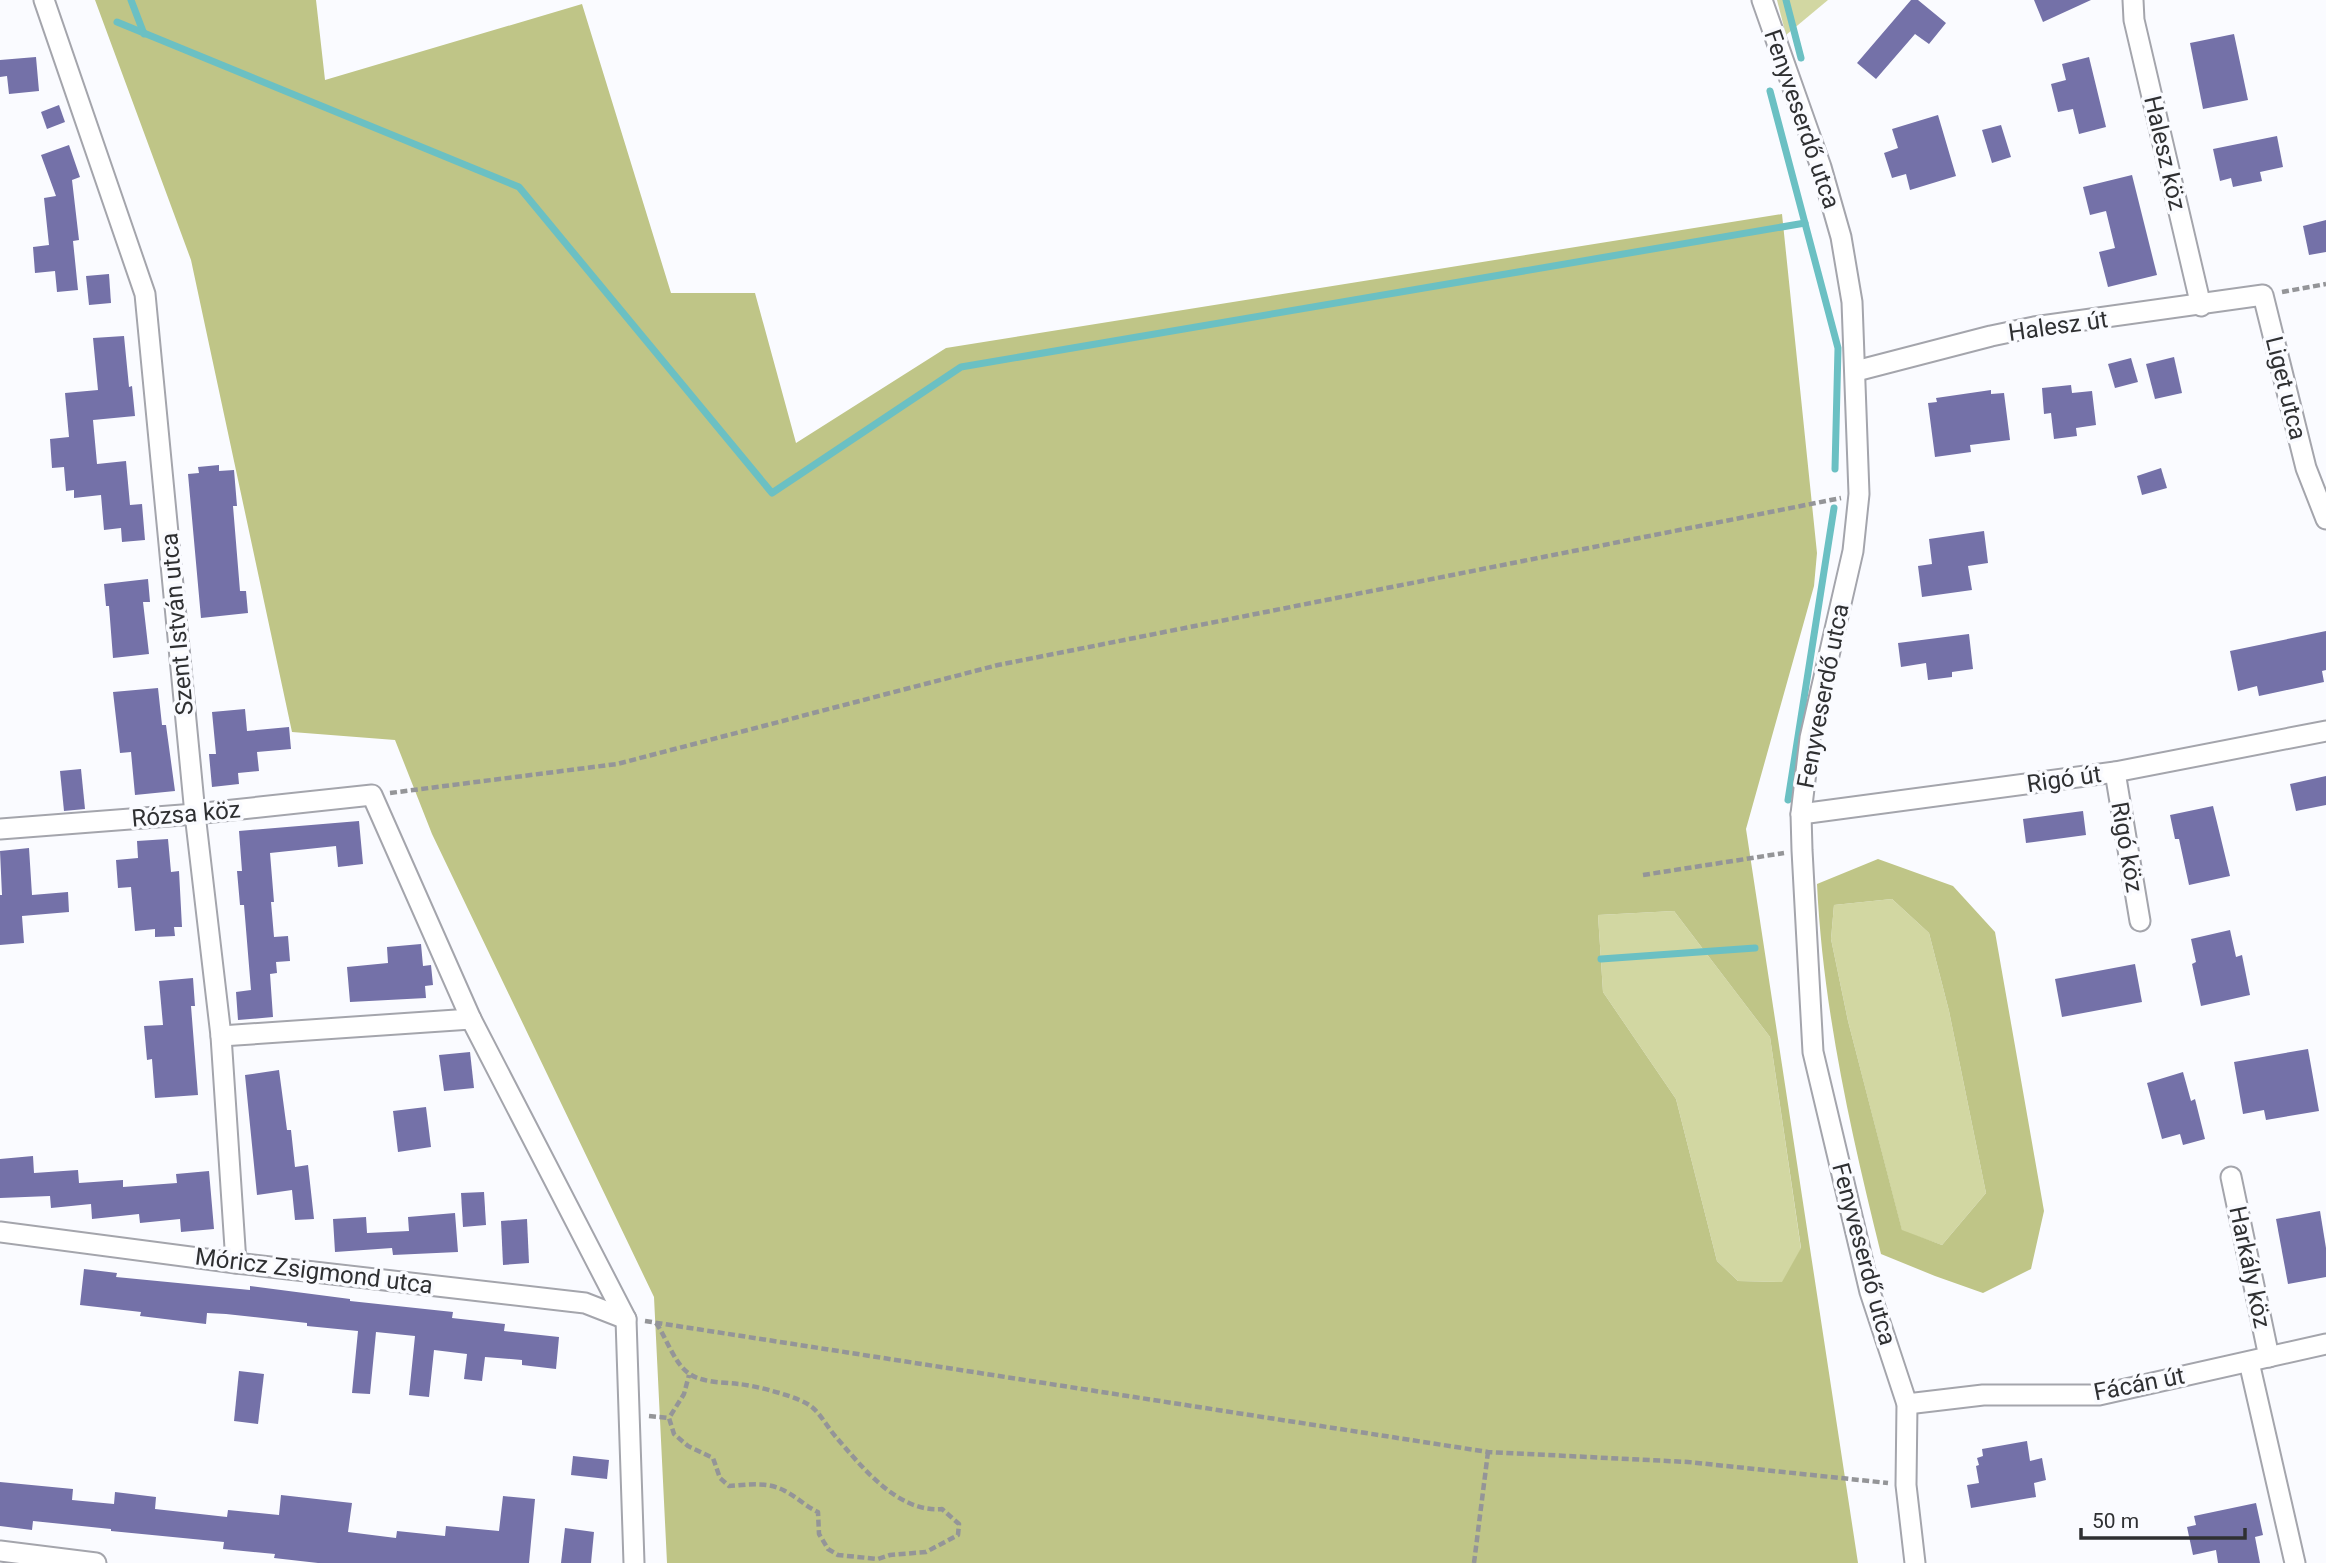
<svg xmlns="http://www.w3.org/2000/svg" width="2326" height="1563" viewBox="0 0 2326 1563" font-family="Roboto,sans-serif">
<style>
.green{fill:#d2d7a2}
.forest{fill:#bfc587;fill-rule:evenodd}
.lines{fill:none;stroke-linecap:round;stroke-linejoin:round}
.stream{stroke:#6bc0c3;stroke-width:7}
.building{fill:#7471a8}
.minor-casing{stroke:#a4a5ac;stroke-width:23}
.path{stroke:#949598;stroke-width:4.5;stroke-dasharray:7 3.5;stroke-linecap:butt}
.minor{stroke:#fff;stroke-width:19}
.labels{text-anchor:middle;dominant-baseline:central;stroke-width:7;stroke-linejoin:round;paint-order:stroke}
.street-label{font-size:24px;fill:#2f3032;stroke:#fafbff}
</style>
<rect width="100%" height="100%" fill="#fafbff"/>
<g class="green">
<polygon points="1777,0 1828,0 1786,35"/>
<polygon points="1892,899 1929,933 1949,1011 1986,1193 1942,1245 1902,1231 1848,1021 1831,939 1834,905"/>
<polygon points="1674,911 1770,1037 1801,1249 1783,1282 1738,1281 1717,1261 1676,1099 1603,992 1598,915"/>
</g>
<g class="forest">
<path d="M 95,0 L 316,0 L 325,80 L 582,4 L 671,293 L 755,293 L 796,443 L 946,348 L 1782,214 L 1817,553 L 1814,586 L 1746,829 L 1858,1563 L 667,1563 L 654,1297 L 432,834 L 395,740 L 292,732 L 191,260 ZM 1674,911 L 1770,1037 L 1801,1248 L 1782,1282 L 1738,1281 L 1717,1261 L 1676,1099 L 1603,992 L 1598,915 Z"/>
<path d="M 1878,859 L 1953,886 L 1995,932 L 2044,1211 L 2031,1269 L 1983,1293 L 1935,1276 L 1881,1254 C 1851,1133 1823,1009 1817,884 ZM 1892,899 L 1929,933 L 1949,1011 L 1986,1193 L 1942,1245 L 1902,1230 L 1848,1021 L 1831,939 L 1834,905 Z"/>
</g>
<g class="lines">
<g class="stream">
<polyline points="131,0 144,34"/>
<polyline points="1786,0 1801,58"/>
<polyline points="117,22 519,187 772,493 961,367 1805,223"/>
<polyline points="1770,91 1838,348 1835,469"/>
<polyline points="1788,800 1834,508"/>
<polyline points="1601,959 1755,948"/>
</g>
</g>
<g class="building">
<polygon points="1911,0 1918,0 1946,23 1929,44 1915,34 1876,79 1857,63"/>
<polygon points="2034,0 2091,0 2043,22"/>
<polygon points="2234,34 2248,100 2203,109 2190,43"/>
<polygon points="36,57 39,91 9,94 7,76 0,77 0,60"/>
<polygon points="2089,57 2106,127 2079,134 2073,109 2058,112 2051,84 2066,80 2062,64"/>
<polygon points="59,105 65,122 47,129 41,112"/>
<polygon points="1938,115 1956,176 1910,190 1906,174 1892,178 1884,153 1898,148 1892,129"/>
<polygon points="2001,125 2011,157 1992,163 1982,130"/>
<polygon points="2277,136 2283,167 2260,172 2262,181 2233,187 2231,178 2220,181 2213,149"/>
<polygon points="69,145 80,177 72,180 79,240 73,241 78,290 57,292 55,271 35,273 33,247 49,245 44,198 56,196 41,155"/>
<polygon points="2132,175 2157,275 2108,287 2099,252 2115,248 2106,211 2090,215 2083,187"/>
<polygon points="2326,220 2326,252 2309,255 2303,226"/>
<polygon points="109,274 111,303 89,305 86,276"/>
<polygon points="124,336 129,387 132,386 135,416 93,420 97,464 126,461 130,505 142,504 145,540 122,542 121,528 104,530 101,495 74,498 74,490 66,491 64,467 52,468 50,439 69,437 65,393 98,390 93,338"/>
<polygon points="2174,357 2182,393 2155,399 2146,364"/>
<polygon points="2131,358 2138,382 2115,388 2108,364"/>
<polygon points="2071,385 2072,393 2092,391 2096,425 2076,428 2077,436 2054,439 2051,413 2044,414 2042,388"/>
<polygon points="1991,390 1991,394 2004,393 2010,440 1970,445 1971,452 1935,457 1928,403 1937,402 1936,398"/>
<polygon points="219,465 219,471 234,470 237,506 233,506 240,591 246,591 248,613 201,618 188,474 199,473 198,467"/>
<polygon points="2161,468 2167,488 2142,495 2137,476"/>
<polygon points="1984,531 1988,563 1968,566 1972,590 1922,597 1918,566 1932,564 1929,539"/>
<polygon points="148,579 150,602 143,602 149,654 113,658 109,606 106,606 104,584"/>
<polygon points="2326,631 2326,670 2322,671 2324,682 2259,696 2257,686 2238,691 2230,651"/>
<polygon points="1969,634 1973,669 1952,672 1952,677 1928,680 1926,663 1901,667 1898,643"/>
<polygon points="158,688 162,725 166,725 175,791 135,795 131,752 120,753 113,692"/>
<polygon points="245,709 247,731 289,727 291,749 257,752 259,771 238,773 239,784 212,787 209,754 216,754 212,712"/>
<polygon points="81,769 85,809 64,811 60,771"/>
<polygon points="2326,776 2326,805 2296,811 2290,784"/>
<polygon points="2213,806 2230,876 2189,885 2179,839 2175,839 2170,815"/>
<polygon points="2083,811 2086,835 2026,843 2023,819"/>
<polygon points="359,821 363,864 338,867 336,846 270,853 274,902 271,902 274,937 288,936 290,961 276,962 277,973 270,974 273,1017 238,1020 236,992 251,990 244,905 240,905 237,871 242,871 239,831"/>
<polygon points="168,839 171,872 179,871 182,927 174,927 175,936 155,937 155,929 135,931 131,887 118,888 116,860 138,858 137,841"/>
<polygon points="29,848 32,895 68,892 69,912 22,916 24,943 0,945 0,895 2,895 0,851"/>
<polygon points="2230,930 2236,957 2242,955 2250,995 2201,1006 2192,964 2196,962 2191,939"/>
<polygon points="421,944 423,966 431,965 433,985 425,986 426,998 350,1002 347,967 388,963 387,947"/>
<polygon points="2135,964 2142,1002 2062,1017 2055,979"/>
<polygon points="193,978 195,1006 191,1006 198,1095 155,1098 152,1059 147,1060 144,1026 163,1025 159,981"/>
<polygon points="2308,1049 2319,1111 2266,1120 2264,1110 2243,1114 2234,1062"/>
<polygon points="470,1052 474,1088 444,1091 439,1055"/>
<polygon points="279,1070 287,1130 291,1130 295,1167 308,1165 314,1219 295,1220 292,1190 257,1195 245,1075"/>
<polygon points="2183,1072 2191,1101 2195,1099 2205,1139 2183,1145 2180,1134 2162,1139 2147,1083"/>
<polygon points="426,1107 431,1147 398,1152 393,1111"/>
<polygon points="33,1156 34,1173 78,1170 79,1183 123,1180 123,1187 177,1183 176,1174 209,1171 214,1229 181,1232 180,1219 140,1223 139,1214 92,1219 91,1204 51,1208 50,1196 0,1198 0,1159"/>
<polygon points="484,1192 486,1225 463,1227 461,1193"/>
<polygon points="2320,1211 2326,1248 2326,1277 2288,1284 2276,1219"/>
<polygon points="455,1213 458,1252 393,1255 392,1248 335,1252 333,1219 366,1217 367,1233 409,1231 408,1217"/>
<polygon points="527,1219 529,1263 503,1265 501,1221"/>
<polygon points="84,1269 117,1273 116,1277 250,1290 250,1286 350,1299 350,1301 453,1312 452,1318 505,1324 504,1331 559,1337 556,1369 522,1365 522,1360 485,1357 482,1381 464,1379 467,1354 434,1350 429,1397 409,1395 415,1336 376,1332 370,1394 352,1393 358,1331 307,1326 307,1323 226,1314 207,1313 206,1324 140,1316 141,1312 80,1305"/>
<polygon points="239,1371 264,1374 258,1424 234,1421"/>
<polygon points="2027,1441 2030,1461 2042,1458 2046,1480 2034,1483 2036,1497 1971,1508 1967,1485 1979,1483 1976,1466 1979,1465 1977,1458 1983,1456 1982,1449"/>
<polygon points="573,1456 609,1460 607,1479 571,1475"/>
<polygon points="0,1482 73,1489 72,1500 114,1504 115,1492 156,1497 155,1509 227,1517 228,1510 279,1515 281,1495 352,1503 348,1532 396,1538 397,1531 445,1536 446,1526 499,1531 503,1496 535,1499 529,1563 318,1563 274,1558 275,1554 223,1549 224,1542 111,1531 111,1529 33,1521 32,1530 0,1526"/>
<polygon points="2256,1503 2263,1535 2255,1537 2260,1563 2218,1563 2216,1550 2193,1555 2187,1527 2196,1525 2194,1516"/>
<polygon points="565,1528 594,1532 591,1563 561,1563"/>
</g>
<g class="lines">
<defs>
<g id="minor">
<polyline points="44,0 145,294 195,814 221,1036 236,1263"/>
<polyline points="1762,0 1821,167 1841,237 1852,302 1859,494 1853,551 1810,738 1801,814 1802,850 1813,1052 1870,1292 1907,1404 1906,1485 1915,1563"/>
<polyline points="2133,0 2134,20 2201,306"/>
<polyline points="1856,371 1991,336 2034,327 2263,295 2306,468 2326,519"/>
<polyline points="2115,772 2140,921"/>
<polyline points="1801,814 2115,772 2326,731"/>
<polyline points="0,829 195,814 372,795 471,1019 626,1319 634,1563"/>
<polyline points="221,1036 471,1019"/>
<polyline points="2231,1177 2269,1357"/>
<polyline points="0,1232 236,1263 585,1303 626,1319"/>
<polyline points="2249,1362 2295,1563"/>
<polyline points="1907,1404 1983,1395 2099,1395 2326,1344"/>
<polyline points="0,1551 96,1563"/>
</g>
</defs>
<use href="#minor" class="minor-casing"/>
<g class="path">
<polyline points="2282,292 2326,284"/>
<polyline points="390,793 617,764 998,665 1841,498"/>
<polyline points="1643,875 1784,853"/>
<polyline points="645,1321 1488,1452 1688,1462 1888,1483"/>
<path d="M 656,1323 C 666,1337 674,1362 687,1372 C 700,1383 722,1382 738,1384 C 753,1385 802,1397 813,1408 C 822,1416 828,1428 836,1437 C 862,1467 898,1513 942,1509 L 959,1524 L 958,1535 L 926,1552 L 890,1555 L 878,1559 L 838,1555 L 828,1549 L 819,1534 L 818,1512 C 805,1506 797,1497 785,1491 C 767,1481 748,1485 729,1486 L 720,1478 L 713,1458 L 688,1446 L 674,1434 L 669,1418 L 684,1394 L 689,1375"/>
<polyline points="649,1416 669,1418"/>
<polyline points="1474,1563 1488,1452"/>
</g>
<use href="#minor" class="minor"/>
</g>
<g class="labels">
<g class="street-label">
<text transform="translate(1802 119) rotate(71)">Fenyveserdő utca</text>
<text transform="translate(2165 153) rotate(77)">Halesz köz</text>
<text transform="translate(2058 326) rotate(-8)">Halesz út</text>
<text transform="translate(2286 388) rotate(76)">Liget utca</text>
<text transform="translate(177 624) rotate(-95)">Szent István utca</text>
<text transform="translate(1823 696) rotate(-79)">Fenyveserdő utca</text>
<text transform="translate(2064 779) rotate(-8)">Rigó út</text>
<text transform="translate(186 814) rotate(-5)">Rózsa köz</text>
<text transform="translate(2127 847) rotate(80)">Rigó köz</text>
<text transform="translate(1864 1254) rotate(75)">Fenyveserdő utca</text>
<text transform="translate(2250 1267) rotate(78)">Harkály köz</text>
<text transform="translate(314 1271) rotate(7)">Móricz Zsigmond utca</text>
<text transform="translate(2139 1384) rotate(-11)">Fácán út</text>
</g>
</g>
<path d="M2081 1528v10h164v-10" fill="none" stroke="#2f3032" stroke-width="3.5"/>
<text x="2092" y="1528" font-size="21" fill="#2f3032" stroke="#fafbff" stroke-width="5" paint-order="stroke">50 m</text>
</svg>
